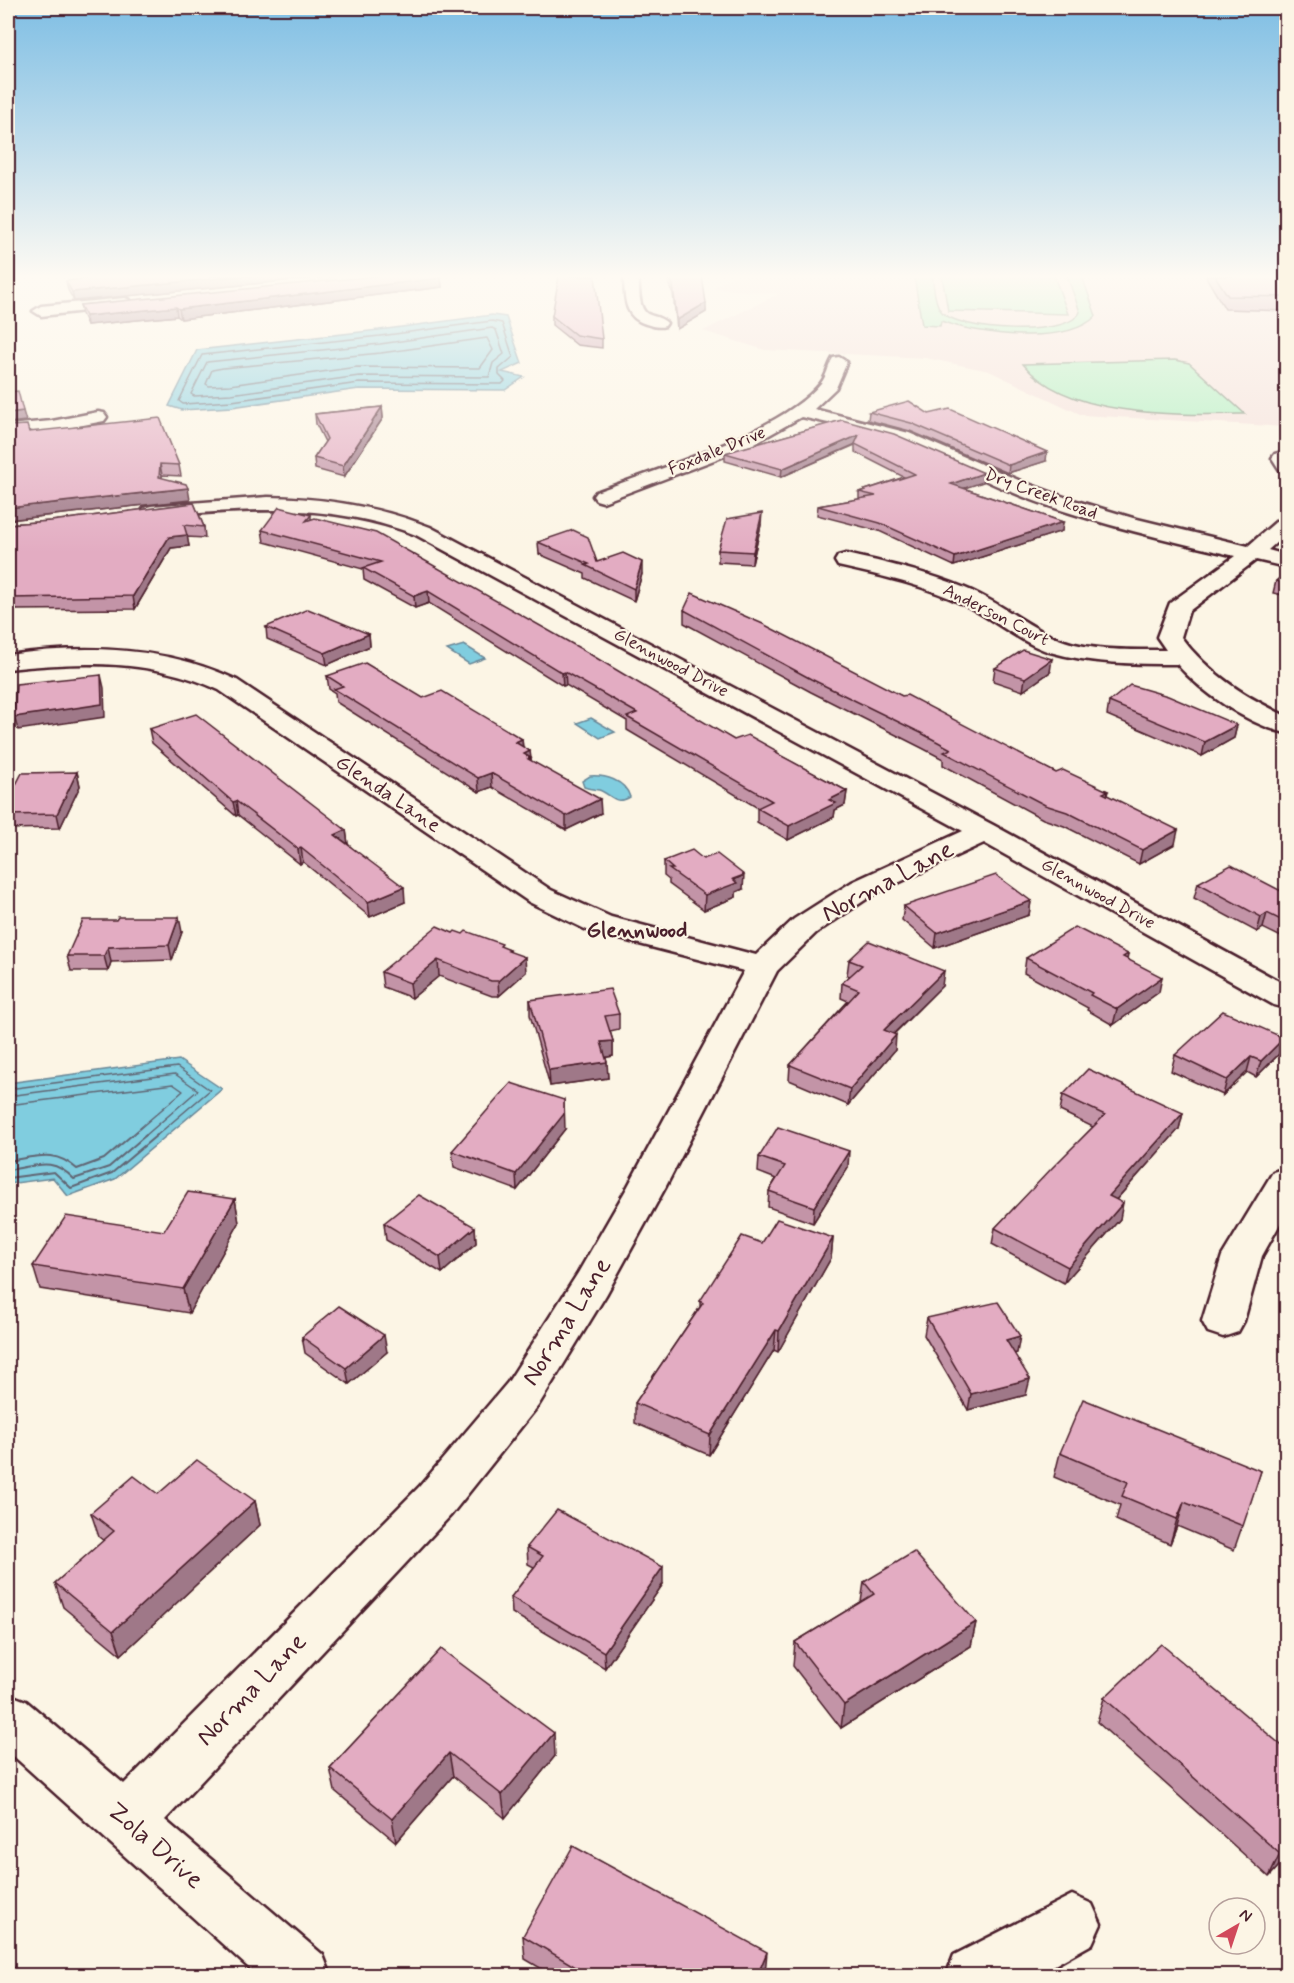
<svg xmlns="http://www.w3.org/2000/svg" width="1294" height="1983" viewBox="0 0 1294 1983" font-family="Mynerve,sans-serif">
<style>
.built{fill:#f4dfda}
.green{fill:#a7eebb;stroke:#788673;stroke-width:1.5}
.water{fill:#80cddf;stroke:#6a8797;stroke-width:1.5}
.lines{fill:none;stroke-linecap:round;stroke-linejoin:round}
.shore-far1{stroke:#606573;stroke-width:1.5}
.shore{stroke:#606573;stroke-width:2}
.minor-casing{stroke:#4a1f2b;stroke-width:5}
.minor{fill:#fcf5e5;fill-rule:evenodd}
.wall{fill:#c394a7;stroke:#4a1f2b;stroke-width:1.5}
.shaded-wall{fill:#9f7888;stroke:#4a1f2b;stroke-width:1.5}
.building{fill:#e3acc2;stroke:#4a1f2b;stroke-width:1.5}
.labels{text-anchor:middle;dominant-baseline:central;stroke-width:4.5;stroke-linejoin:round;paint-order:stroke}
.far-street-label{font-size:18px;fill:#4a1f2b;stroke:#fcf5e5}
.street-label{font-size:21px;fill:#4a1f2b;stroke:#fcf5e5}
.neighbourhood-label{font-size:22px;font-weight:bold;fill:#4a1f2b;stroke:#fcf5e5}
.near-street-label{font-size:26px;fill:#4a1f2b;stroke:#fcf5e5}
</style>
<rect width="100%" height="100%" fill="#fcf5e5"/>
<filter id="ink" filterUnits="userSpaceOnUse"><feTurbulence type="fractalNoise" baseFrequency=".0167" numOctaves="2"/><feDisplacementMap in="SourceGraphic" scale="12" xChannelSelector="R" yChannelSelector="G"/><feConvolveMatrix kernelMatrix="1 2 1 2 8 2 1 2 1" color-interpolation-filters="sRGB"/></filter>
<g filter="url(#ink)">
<polygon class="built" points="733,276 1286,276 1286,427 1082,415 989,371 926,358 765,350 703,331 778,294 712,288"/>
<g class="green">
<path d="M 914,276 L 932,276 C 934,285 934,303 941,311 C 958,332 1068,338 1080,312 L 1067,276 L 1082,276 L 1096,316 C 1066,346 978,335 941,321 L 940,326 L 922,325 Z"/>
<polygon points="942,276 1054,276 1068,314 948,311"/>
<path d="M 1175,360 L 1189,363 L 1245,414 C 1180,415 1068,419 1023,364 Z"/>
</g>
<g class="water">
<polygon points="492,315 506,317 522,363 502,372 524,377 505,390 359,389 232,407 182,410 169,406 197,350 379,330"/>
<polygon points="464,645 485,658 469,664 447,650"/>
<polygon points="591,718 615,732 600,738 577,723"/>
<path d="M 590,776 C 605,775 625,780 630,797 C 615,806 611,794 599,790 C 594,789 589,789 584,787 L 582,781 Z"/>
<polygon points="179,1060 222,1089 115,1179 68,1196 53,1178 8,1184 8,1083"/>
</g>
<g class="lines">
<g class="shore-far1">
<polygon points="492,321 502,323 513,357 499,369 499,375 505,381 502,384 359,383 232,401 183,404 179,401 202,355 380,336"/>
<polygon points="492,328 496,330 504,354 493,363 489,377 359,376 231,394 194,396 191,394 207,362 380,344"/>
<polygon points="487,338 493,350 480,368 357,367 230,385 209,386 206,384 212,370 223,368 381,353"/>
<polyline points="8,1089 177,1067 210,1090 156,1136"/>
<polyline points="8,1096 175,1074 198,1090 145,1136"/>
<polyline points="8,1105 173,1084 183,1091 131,1136"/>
</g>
<g class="shore">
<path d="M 8,1161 C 36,1157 54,1148 77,1169 L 104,1159 L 132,1135"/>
<path d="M 8,1170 C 38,1166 51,1156 74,1179 L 109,1167 L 146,1135"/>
<polyline points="8,1178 54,1172 71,1188 112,1173 157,1135"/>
</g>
<defs>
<g id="minor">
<path d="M 624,276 L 638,276 C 640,287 637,311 650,315 C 656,317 662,318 667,323 L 665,326 C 658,328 652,326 646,324 C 623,317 625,297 624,276 Z"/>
<polygon points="125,298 130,300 133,303 130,306 41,316 33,311 41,306"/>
<path d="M 839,357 L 847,362 L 836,388 L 814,409 L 909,433 L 1023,482 L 1070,499 L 1133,518 L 1248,546 L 1279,519 L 1286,517 L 1286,534 L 1268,550 L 1286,555 L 1286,567 L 1256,560 L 1189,611 L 1181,637 C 1209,674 1244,696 1286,716 L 1286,733 C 1249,725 1202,693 1177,664 C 1134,664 1092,664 1050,652 C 1019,642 994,619 965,605 C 925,585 882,576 838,566 L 835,561 L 838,556 L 846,554 C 886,563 927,572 965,588 C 995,600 1020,620 1049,635 C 1084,652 1128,650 1166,650 L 1157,637 L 1170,603 L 1235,556 C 1164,539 1092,523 1024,497 C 980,480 939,456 894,440 C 864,430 833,424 801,417 L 746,448 L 603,502 L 596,500 L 593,496 L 596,492 C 656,470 782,432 821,383 C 827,376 828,366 833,358 Z"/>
<polygon points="98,412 104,413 107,417 104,421 52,431 8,435 8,425 52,421"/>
<polygon points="1282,452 1286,453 1286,471 1279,469 1272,458 1275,454"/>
<path d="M 268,497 C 325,498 377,506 430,527 L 995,826 L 1286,985 L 1286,1008 L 1274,1005 L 984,843 L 874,894 L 816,933 L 777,971 L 665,1188 L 606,1295 L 538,1406 L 451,1515 L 165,1820 L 323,1955 L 331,1976 L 258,1976 L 8,1751 L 8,1694 L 26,1701 L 124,1784 L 419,1487 L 508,1382 L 578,1273 L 627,1188 L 744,971 L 589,931 L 529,902 L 219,690 C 153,659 80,661 8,669 L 8,655 C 85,644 165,646 237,680 L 551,890 L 611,917 L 756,955 L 794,919 L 852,882 L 963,831 L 416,535 C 330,502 241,508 151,518 L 144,516 L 141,512 L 144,508 L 151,506 Z"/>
<polygon points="1286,1168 1286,1213 1262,1256 1244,1321 1238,1332 1223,1337 1208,1332 1202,1321 1222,1256 1273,1172"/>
<polygon points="1072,1895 1092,1904 1101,1924 1092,1944 1035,1976 946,1976 954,1955"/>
</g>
</defs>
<use href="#minor" class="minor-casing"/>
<use href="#minor" class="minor"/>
</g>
<g class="wall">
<polygon points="110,276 338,276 74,301 68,290 66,281"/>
<polygon points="666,276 702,276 706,312 677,329 673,294"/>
<polygon points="1206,276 1287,276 1287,311 1225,309 1206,277"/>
<polygon points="441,278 442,287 181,319 177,316 87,325 82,314 80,305"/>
<polygon points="552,316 602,339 602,348 577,345 552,325"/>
<polygon points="382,407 383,418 344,477 315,469 314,458 325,442 316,424 315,414"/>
<polygon points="869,412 929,414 1046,461 1008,473 910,431 868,420"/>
<polygon points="842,420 984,473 983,482 963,488 1063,522 1062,531 954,566 879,531 817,515 818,506 859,499 859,492 904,477 855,452 855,445 781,477 725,461 725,453"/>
<polygon points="8,426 179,465 181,476 162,475 162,478 190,500 8,520 8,521"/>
<polygon points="194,503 204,527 205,538 187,537 189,546 171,548 135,609 12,610 12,626 8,627 8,524 51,521"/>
<polygon points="311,515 311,519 734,740 777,751 777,754 847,791 845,805 835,810 834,817 788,840 757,822 757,808 758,808 627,730 627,721 566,685 563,686 429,603 415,608 364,580 363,569 264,542 262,530"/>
<polygon points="761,525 752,564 718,562 718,550"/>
<polygon points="538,542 597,562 642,574 634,601 585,578 585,574 539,554"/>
<polygon points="1287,572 1287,596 1273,593 1276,581"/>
<polygon points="684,610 902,696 1056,773 1108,791 1107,795 1175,844 1139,864 1064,826 1043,819 943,765 943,759 922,748 811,692 684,623"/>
<polygon points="266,627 369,634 370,646 327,665 267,639"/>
<polygon points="995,668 1050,672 1023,691 993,681"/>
<polygon points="327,676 423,698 522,739 523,747 531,758 531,761 601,813 566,830 492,787 479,792 336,702 335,693 329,689"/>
<polygon points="1109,702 1237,725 1234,738 1202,756 1107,715"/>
<polygon points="149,729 346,830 348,844 405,902 370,917 303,862 300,864 238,815 236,816 152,743"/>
<polygon points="77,772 80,786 60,828 8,829 8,800"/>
<polygon points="664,861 743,889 736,892 736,897 704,910 669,884 669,880 664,876"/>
<polygon points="1198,883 1287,894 1287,940 1263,928 1257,932 1194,898"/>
<polygon points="1031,901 1029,915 935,948 902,920 904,906"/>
<polygon points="182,932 172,960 111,962 108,971 71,971 67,956"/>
<polygon points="453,933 510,950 510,952 526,972 499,996 492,996 439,976 412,998 383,987 381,972"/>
<polygon points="1128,954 1127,959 1159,992 1113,1025 1087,1010 1088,1008 1024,973 1026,958"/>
<polygon points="849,960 942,986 894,1034 895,1050 848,1105 789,1080 790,1065 848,1001 841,998 842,983 850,976 847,975"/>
<polygon points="530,1000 619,1014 619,1029 610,1031 613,1041 613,1056 606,1057 608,1078 550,1086 530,1015"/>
<polygon points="1284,1038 1279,1054 1256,1077 1247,1072 1223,1095 1171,1071 1175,1055"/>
<polygon points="1063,1095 1183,1113 1179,1129 1116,1200 1120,1219 1064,1283 992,1244 995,1228 1093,1127 1060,1111"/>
<polygon points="565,1129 517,1190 454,1167 452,1151"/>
<polygon points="759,1157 848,1167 813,1223 768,1207 769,1191 776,1179 758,1172"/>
<polygon points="235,1199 239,1223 189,1313 40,1289 33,1266 164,1231"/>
<polygon points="384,1223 475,1227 476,1243 442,1273 386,1240"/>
<polygon points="833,1238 831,1258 778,1352 774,1350 709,1455 635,1423 635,1403 700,1307 700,1301 762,1243"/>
<polygon points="927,1318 1017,1353 1014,1353 1026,1395 968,1410 924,1335"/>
<polygon points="302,1337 387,1352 349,1384 305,1353"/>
<polygon points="1060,1453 1261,1471 1234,1550 1177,1526 1170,1544 1116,1520 1120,1505 1054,1477"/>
<polygon points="158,1494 255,1501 260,1525 121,1655 63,1607 55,1583 104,1541 99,1537 91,1513"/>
<polygon points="527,1547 663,1584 605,1668 512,1613 511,1597 534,1567 528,1564"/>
<polygon points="864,1582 976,1622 971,1646 841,1728 793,1666 795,1642 861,1602"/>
<polygon points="441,1649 555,1756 505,1818 453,1776 396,1842 335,1791 330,1768"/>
<polygon points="1104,1698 1287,1750 1287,1857 1269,1877 1097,1722"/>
<polygon points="523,1936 765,1974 765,1976 554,1976 525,1959"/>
</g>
<g class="shaded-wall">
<polygon points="244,276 338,276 74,301 72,292"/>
<polygon points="441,278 442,287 181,319 179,309"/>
<polygon points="706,303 706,312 677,329 677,320"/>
<polygon points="176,307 177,316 87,325 86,316"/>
<polygon points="382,407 383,418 344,477 343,466"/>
<polygon points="23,411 26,421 8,423 8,413"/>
<polygon points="859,435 858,443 781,477 782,469"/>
<polygon points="1047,452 1046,461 1008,473 1009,465"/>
<polygon points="160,464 162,475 161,488 159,477"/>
<polygon points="984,473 983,482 950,493 951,484"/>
<polygon points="188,488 190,500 8,520 8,521 8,508"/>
<polygon points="762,513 761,525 752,564 753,552"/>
<polygon points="1063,522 1062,531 954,566 955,557"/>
<polygon points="187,535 189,546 171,548 135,609 133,596 169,537"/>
<polygon points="642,562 642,574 634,601 634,589"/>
<polygon points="428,591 429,603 415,608 414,596"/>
<polygon points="9,598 12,610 12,626 8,627"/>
<polygon points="369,634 370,646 327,665 325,653"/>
<polygon points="1052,659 1050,672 1023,691 1025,678"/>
<polygon points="565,672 566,685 563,686 562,673"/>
<polygon points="101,675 104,688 105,717 18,730 14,717"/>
<polygon points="1237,725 1234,738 1202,756 1205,742"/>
<polygon points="522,739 523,753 515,742"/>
<polygon points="530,751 531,758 532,772 524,754"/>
<polygon points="77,772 80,786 60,828 57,814"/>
<polygon points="491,773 492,787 479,792 478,778"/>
<polygon points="847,791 845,805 835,810 834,817 788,840 789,826 829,800"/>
<polygon points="600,799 601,813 566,830 566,816"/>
<polygon points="236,801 238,815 236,816 233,802"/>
<polygon points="346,830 348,844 335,835"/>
<polygon points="1178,830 1175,844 1139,864 1142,850"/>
<polygon points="301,848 303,862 300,864 298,849"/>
<polygon points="744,875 743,889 736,892 736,897 704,910 705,895"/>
<polygon points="404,887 405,902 370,917 368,902"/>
<polygon points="1031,901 1029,915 935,948 937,933"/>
<polygon points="1267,913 1263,928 1257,932 1261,917"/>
<polygon points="179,917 182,932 172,960 169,945"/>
<polygon points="108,947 111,962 108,971 104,956"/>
<polygon points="525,957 526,972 499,996 498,981"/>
<polygon points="438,960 439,976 412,998 410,983"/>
<polygon points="944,971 942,986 882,1045 884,1030"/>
<polygon points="1162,977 1159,992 1113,1025 1117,1009"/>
<polygon points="896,1035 895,1050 848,1105 850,1089"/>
<polygon points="1284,1038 1279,1054 1256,1077 1261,1061"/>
<polygon points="613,1041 613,1056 602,1058 601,1042"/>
<polygon points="1251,1057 1247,1072 1223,1095 1227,1080"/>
<polygon points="607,1062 608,1078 550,1086 549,1070"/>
<polygon points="564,1100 565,1129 517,1190 516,1174"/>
<polygon points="1183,1113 1179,1129 1105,1212 1109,1196"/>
<polygon points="849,1151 848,1167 813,1223 814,1207"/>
<polygon points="235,1199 239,1223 189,1313 183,1289"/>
<polygon points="1123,1203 1120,1219 1064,1283 1068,1267"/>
<polygon points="475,1227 476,1243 442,1273 440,1257"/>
<polygon points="833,1238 831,1258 778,1352 779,1331"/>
<polygon points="776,1330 774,1350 709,1455 710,1435"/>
<polygon points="384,1335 387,1352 349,1384 346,1368"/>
<polygon points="1020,1336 1017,1353 1003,1356 1006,1340"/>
<polygon points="1030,1379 1026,1395 968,1410 971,1394"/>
<polygon points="255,1501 260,1525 121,1655 113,1631"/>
<polygon points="1184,1502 1177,1526 1170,1544 1177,1519"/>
<polygon points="663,1567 663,1584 605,1668 604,1652"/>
<polygon points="976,1622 971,1646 841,1728 844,1705"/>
<polygon points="554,1733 555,1756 505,1818 502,1795"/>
<polygon points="449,1753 453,1776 396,1842 392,1819"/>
<polygon points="1287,1847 1287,1857 1269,1877 1280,1854"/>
<polygon points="767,1952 765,1974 765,1976 757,1976"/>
</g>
<g class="building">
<polygon points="110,276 244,276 72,292 66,281"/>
<polygon points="377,276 438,276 441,278 179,309 176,307 86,316 80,305"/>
<polygon points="559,276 595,276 602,339 576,335 552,316"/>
<polygon points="669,276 702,276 706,303 677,320 673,285"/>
<polygon points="1215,276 1287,276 1287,297 1228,296"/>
<polygon points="18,391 23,411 8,413 8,392"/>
<polygon points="909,401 929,414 950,409 1047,452 1009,465 911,423 869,412"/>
<polygon points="382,407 343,466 314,458 327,439 315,414"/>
<polygon points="160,418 179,465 160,464 159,477 186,484 188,488 8,508 8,426 27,425 29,432"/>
<polygon points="842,420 894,434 984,473 951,484 1063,522 955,557 880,523 818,506 876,496 859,492 915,474 855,444 859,435 782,469 725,453"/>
<polygon points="194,503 204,527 184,525 187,535 169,537 133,596 9,598 9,614 8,614 8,524 51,521"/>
<polygon points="279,507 311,515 306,521 315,518 376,533 583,650 734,740 748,735 777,751 774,752 847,791 829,800 836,803 789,826 757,808 772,801 627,717 637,713 565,672 562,673 428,591 414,596 363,568 381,562 262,530"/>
<polygon points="762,513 753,552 718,550 727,519"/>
<polygon points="573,530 588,537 597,562 623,553 642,562 634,589 585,565 589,564 538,542"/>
<polygon points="1287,572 1287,583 1276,581"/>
<polygon points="692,593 763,624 902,696 907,695 1056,773 1063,770 1108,791 1103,793 1178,830 1142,850 1067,812 1045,805 944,752 951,749 923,734 811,679 684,610"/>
<polygon points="308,609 369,634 325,653 266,627"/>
<polygon points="1023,650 1052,659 1025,678 995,668"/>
<polygon points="365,663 423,698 442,691 522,739 515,742 530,751 524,754 531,758 528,759 600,799 566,816 491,773 478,778 334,689 343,686 327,676"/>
<polygon points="101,675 102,704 14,717 16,684"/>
<polygon points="1130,685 1168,696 1237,725 1205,742 1109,702"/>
<polygon points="196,714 346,830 335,835 404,887 368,902 301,848 298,849 236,801 233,802 149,729"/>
<polygon points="77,772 57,814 8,815 8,800 22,773"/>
<polygon points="692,850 703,859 717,854 744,875 733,879 737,883 705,895 669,869 673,869 664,861"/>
<polygon points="1231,865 1287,894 1287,923 1267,913 1261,917 1198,883"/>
<polygon points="996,875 1031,901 937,933 904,906"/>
<polygon points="118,917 179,917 169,945 108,947 104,956 67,956 83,920 116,920"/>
<polygon points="437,926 453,933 455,931 463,934 466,931 502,944 500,946 510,950 508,951 525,957 498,981 491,981 438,960 410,983 381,972"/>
<polygon points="1075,927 1128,954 1123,957 1162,977 1117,1009 1090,995 1092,993 1026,958"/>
<polygon points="869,941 944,971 884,1030 896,1035 850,1089 790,1065 859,990 842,983 862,965 849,960"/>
<polygon points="610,989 619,1014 605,1016 613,1041 601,1042 607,1062 549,1070 530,1000"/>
<polygon points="1223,1011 1284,1038 1261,1061 1251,1057 1227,1080 1175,1055"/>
<polygon points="1088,1069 1183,1113 1109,1196 1123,1203 1068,1267 995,1228 1052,1168 1105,1115 1063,1095"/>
<polygon points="511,1083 564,1100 564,1114 516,1174 452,1151"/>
<polygon points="778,1127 849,1151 814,1207 769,1191 785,1166 759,1157"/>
<polygon points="188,1192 235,1199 183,1289 33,1266 66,1216 164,1231"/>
<polygon points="419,1195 475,1227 440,1257 384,1223"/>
<polygon points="777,1219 833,1238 779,1331 776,1330 710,1435 635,1403 703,1303 700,1301 742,1236 762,1243"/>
<polygon points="998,1302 1020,1336 1006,1340 1030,1379 971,1394 927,1318"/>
<polygon points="339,1306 384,1335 346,1368 302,1337"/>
<polygon points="1083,1399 1261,1471 1243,1526 1184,1502 1177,1519 1122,1496 1128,1482 1060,1453"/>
<polygon points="197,1460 255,1501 113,1631 55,1583 114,1531 91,1513 134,1476 158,1494"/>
<polygon points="557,1510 663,1567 604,1652 511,1597 543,1556 527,1547"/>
<polygon points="914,1552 976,1622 844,1705 795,1642 874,1594 864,1582"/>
<polygon points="1161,1644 1287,1750 1287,1847 1280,1854 1104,1698"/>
<polygon points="441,1649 554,1733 502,1795 449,1753 392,1819 330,1768"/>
<polygon points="573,1846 767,1952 757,1976 591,1976 523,1936"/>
<polygon points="8,1961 22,1976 8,1976"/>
</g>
</g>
<linearGradient id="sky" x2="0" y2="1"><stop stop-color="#7ebee4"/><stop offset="0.5" stop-color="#fefaf3"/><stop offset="1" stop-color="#fefaf3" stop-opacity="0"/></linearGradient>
<rect width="1294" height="553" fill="url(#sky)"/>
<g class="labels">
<g class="far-street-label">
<text transform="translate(717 451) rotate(-22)">Foxdale Drive</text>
<text transform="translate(1041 494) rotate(20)">Dry Creek Road</text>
<text transform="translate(996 615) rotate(27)">Anderson Court</text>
<text transform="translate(671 663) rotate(28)">Glennwood Drive</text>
<text transform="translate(1098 894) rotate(29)">Glennwood Drive</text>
</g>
<g class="street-label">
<text transform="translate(388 794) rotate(34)">Glenda Lane</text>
</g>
<g class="neighbourhood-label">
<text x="637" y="931">Glennwood</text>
</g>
<g class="near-street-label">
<text transform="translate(888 882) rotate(-28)">Norma Lane</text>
<text transform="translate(567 1322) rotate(-58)">Norma Lane</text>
<text transform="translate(252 1690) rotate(-46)">Norma Lane</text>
<text transform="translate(155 1846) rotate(41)">Zola Drive</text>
</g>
</g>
<rect width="1294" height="1983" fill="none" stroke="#fcf5e5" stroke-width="30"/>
<rect x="15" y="15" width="1264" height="1953" fill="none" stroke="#4a1f2b" stroke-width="2" filter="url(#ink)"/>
<g transform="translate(1237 1926) rotate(39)"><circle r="28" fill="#fcf5e5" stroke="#b59f9b" stroke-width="1.5"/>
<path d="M0-4.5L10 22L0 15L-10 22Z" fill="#d1495b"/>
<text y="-9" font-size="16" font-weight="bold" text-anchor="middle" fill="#4a1f2b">N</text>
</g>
</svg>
